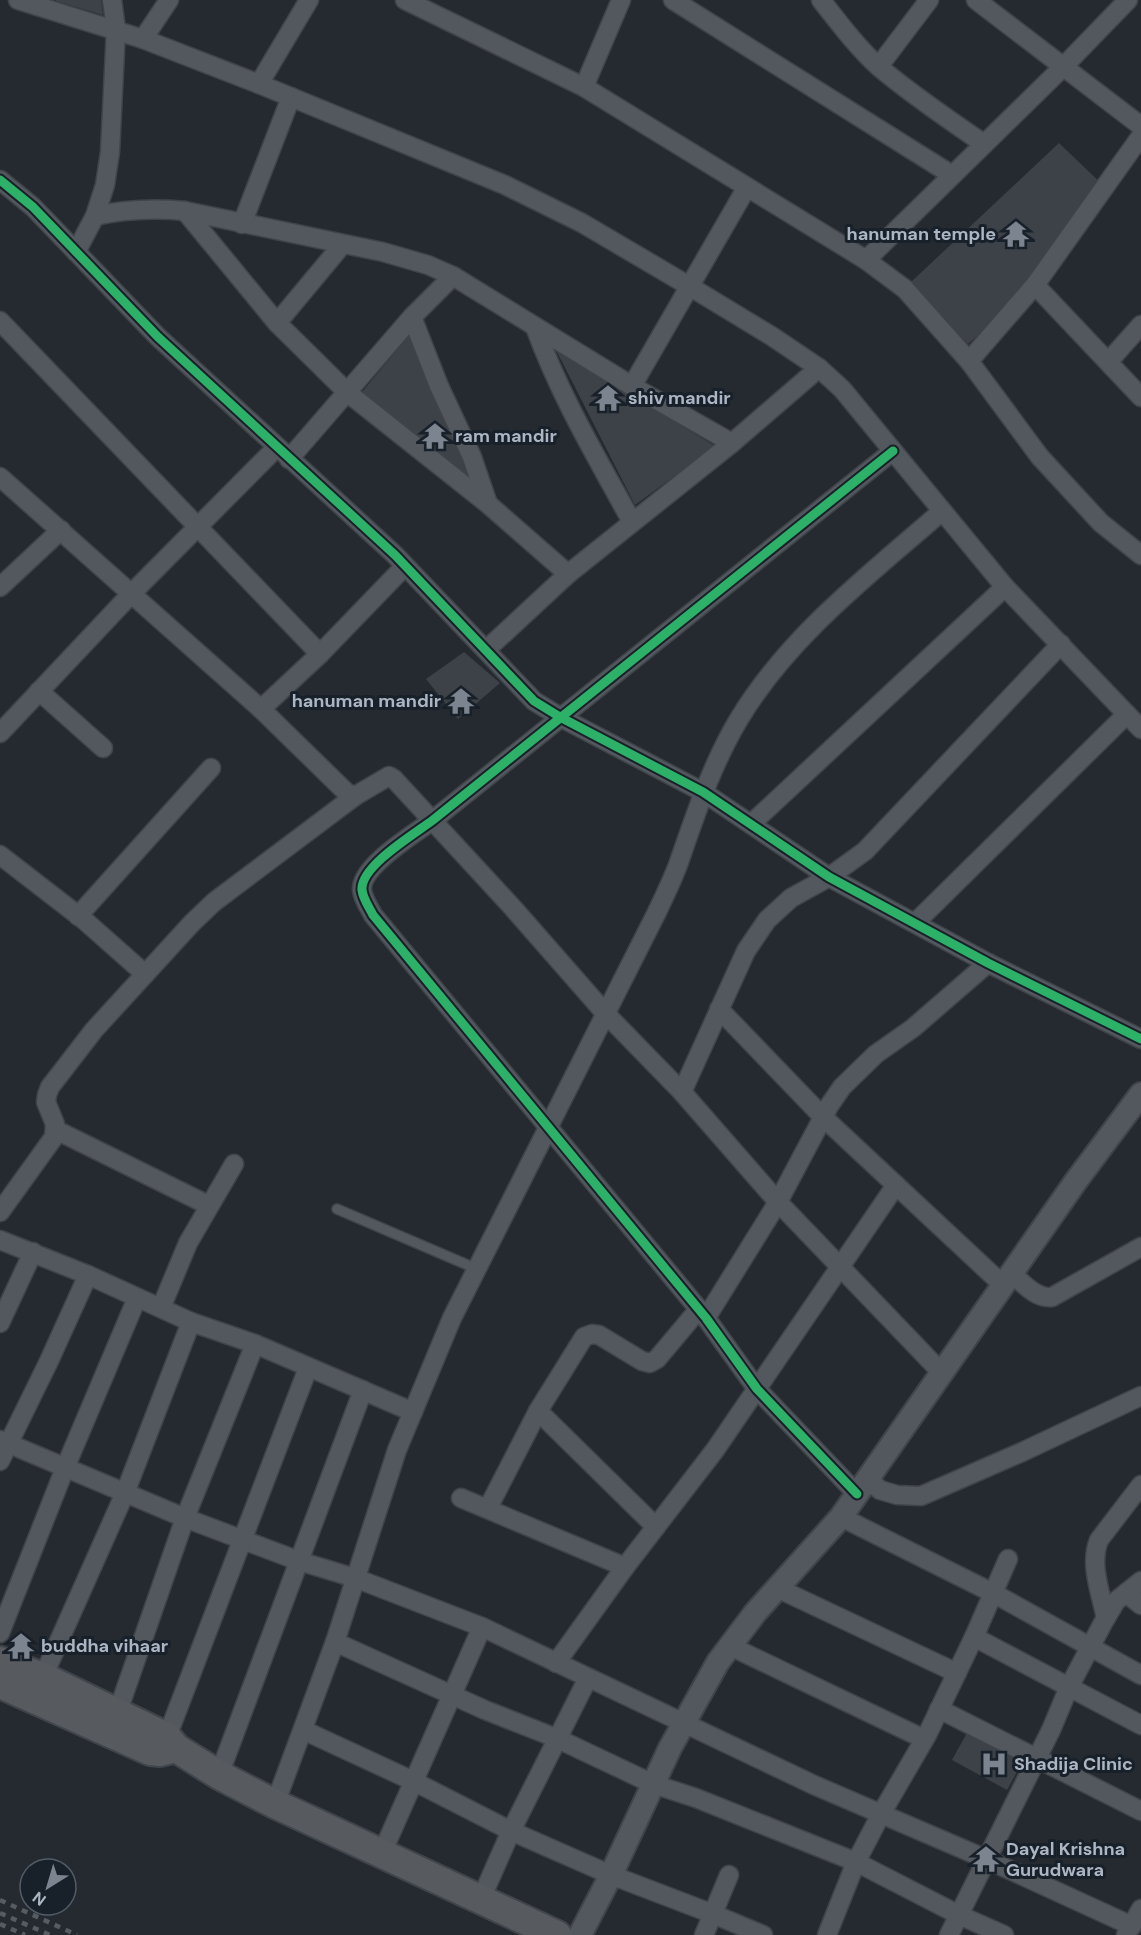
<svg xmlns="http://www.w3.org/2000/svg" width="1141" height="1935" viewBox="0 0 1141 1935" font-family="'DM Sans',sans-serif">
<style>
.building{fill:#3d4248}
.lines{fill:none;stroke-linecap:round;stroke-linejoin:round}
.service-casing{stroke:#404449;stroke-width:12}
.minor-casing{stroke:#404449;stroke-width:21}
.tertiary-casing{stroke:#404449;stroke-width:26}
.trunk-casing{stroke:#40454c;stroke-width:32}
.service{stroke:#53585f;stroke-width:9}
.minor{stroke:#53585f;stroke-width:18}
.tertiary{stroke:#53585f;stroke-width:22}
.trunk{stroke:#575b60;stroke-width:28}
.rail{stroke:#575b62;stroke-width:4.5;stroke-dasharray:6 6;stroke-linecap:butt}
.cycleway-casing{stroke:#18202a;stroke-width:13}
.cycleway{stroke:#2db169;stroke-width:9}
.labels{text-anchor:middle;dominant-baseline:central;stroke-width:6;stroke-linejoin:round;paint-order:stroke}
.poi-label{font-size:18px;font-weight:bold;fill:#acb5c3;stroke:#18202a;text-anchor:start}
</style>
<rect width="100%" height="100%" fill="#242a30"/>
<g class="building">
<polygon points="56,0 101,0 103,15 56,1"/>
<polygon points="1059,143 1105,187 1035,285 968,344 911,282"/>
<polygon points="416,327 469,480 362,392"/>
<polygon points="556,350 715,446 635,505"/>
<polygon points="464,652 500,683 458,719 426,679"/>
<polygon points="968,1731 1023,1761 1007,1790 952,1760"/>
</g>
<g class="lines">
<defs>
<polyline id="service" points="337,1209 477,1269"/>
<g id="minor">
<polyline points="18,0 143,39 259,84 505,185 582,223 689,286 773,337 819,368 842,389 1005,587 1141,729"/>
<polyline points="405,0 584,87 866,260 905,289 969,361 1040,457 1101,523 1141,555"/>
<polyline points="673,0 952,175"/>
<path d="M 821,0 C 839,23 857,47 879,67 C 912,95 948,119 984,144"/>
<polyline points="976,0 1141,126"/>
<polyline points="143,39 169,0"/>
<polyline points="879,66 929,0"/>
<polyline points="259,84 309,0"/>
<polyline points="584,87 621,0"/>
<polyline points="0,180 33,207 158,337 395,555 534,701 560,717 703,792 829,877 988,963 1141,1039"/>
<polyline points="185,211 277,323 348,393 488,504 568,574"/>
<path d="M 95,216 C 126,209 153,208 185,211 L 383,252 L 428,265 L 453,276 L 632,386 L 732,443"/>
<polyline points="242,224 291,97"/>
<polyline points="76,252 95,216 105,185 110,152 116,29 112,0"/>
<polyline points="866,260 1064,66 1128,0"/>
<polyline points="1035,285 1141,397"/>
<polyline points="412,317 439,386 472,457 488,504"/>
<polyline points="0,321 320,654"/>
<polyline points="277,323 342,245"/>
<path d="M 535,327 C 560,396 597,458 632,522"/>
<polyline points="969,361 1035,285 1141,136"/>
<polyline points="1109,361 1141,325"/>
<polyline points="632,386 747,187"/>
<polyline points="289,459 412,317 453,276"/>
<polyline points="0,477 261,709 347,793 355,796 389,776 394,779 513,908 605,1013 682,1092 778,1202 942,1373"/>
<polyline points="0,587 61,530"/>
<polyline points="486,650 568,574 732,443 819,368"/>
<polyline points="39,691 103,748"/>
<polyline points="261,709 320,654 405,566"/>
<polyline points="0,733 131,594 276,448"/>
<polyline points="751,824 1005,587"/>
<polyline points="0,855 84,920 145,974"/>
<polyline points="78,916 211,768"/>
<polyline points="915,923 1127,714"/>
<polyline points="719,1009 823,1117 1003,1285"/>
<polyline points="682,1092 746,951 767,920 791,898 829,877 865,851 1061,644"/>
<polyline points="56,1130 208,1205"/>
<polyline points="0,1212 54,1137 55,1124 46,1102 47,1095 50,1087 94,1030 192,923 214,902 355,796"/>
<polyline points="0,1240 88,1275 191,1322 255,1344 413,1412"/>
<path d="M 1011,1273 C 1023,1283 1036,1299 1052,1297 L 1141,1247"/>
<polyline points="161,1308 188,1243 234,1164"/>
<polyline points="706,1318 778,1202 829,1106 842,1087 876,1054 913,1028 988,963"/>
<polyline points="0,1323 33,1252"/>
<polyline points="538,1411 656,1527"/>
<polyline points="0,1440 185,1518 299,1561 355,1578 482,1627 814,1785 986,1859 1132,1926"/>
<polyline points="0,1461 49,1361 88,1275"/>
<polyline points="868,1479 880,1490 897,1495 921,1496 1022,1452 1141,1396"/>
<path d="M 857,1494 L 757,1389 L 706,1318 L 373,915 C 369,907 363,899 362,890 C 360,866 416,833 433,820 L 893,451"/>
<polyline points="461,1498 625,1567"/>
<polyline points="488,1508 538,1411 584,1337 592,1334 599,1335 642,1361 650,1363 657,1359 699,1309"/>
<polyline points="841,1517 993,1593 1141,1675"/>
<polyline points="777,1588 957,1673"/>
<polyline points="1126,1593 1141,1605"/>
<path d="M 1106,1618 C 1101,1594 1089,1564 1099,1540 L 1141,1485"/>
<polyline points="0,1633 65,1468 137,1298"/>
<polyline points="974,1637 1141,1725"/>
<polyline points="335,1642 485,1710 556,1738 653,1784 696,1798 856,1862 959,1915 1004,1935"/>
<polyline points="730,1646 924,1739"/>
<polyline points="556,1663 625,1567 715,1450 896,1185"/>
<polyline points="43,1677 125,1493 191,1322"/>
<polyline points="939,1709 1141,1811"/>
<polyline points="117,1714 185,1518 255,1344"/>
<polyline points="303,1730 413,1781 511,1831 611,1875 713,1914 763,1935"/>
<polyline points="167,1737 308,1368"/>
<polyline points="219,1775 363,1390"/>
<path d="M 275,1804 L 335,1642 L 397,1450 L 452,1318 L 657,912 C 665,895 673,879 679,862 C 696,813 712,764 739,719 C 789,636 869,575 941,512"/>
<polyline points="382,1853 482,1627"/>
<polyline points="481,1899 511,1831 588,1678"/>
<polyline points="704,1935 729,1875"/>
<polyline points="827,1935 856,1862 881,1814 927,1735 974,1637 1008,1559"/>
<polyline points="949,1935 1051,1730 1069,1687 1103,1623 1116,1601 1141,1581"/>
<polyline points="1126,1935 1141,1909"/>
</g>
<polyline id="tertiary" points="580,1935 611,1875 670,1748 718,1662 755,1613 841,1517 1076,1181 1141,1094"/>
<g id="trunk">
<polyline points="0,1661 43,1677 167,1737 176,1748 219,1775 275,1804 557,1935"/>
<polyline points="0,1684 150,1751 160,1752 176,1748"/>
</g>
</defs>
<use href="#service" class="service-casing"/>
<use href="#minor" class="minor-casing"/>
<use href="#tertiary" class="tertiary-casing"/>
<use href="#trunk" class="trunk-casing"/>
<use href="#service" class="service"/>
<use href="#minor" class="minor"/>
<use href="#tertiary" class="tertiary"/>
<use href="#trunk" class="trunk"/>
<g class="rail">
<polyline points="0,1900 77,1935"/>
<polyline points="0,1913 50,1935"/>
<polyline points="0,1924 25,1935"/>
</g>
<defs>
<g id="cycleway">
<polyline points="0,180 33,207 158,337 395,555 534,701 560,717 703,792 829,877 988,963 1141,1039"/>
<path d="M 857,1494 L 757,1389 L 706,1318 L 373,915 C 369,907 363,899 362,890 C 360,866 416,833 433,820 L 893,451"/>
</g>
</defs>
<use href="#cycleway" class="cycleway-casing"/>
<use href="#cycleway" class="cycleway"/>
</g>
<defs>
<symbol id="temple-bare" viewBox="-9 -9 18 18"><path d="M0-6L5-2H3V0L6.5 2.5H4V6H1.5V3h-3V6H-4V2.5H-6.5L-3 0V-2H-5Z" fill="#7c8490" stroke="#18202a" stroke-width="2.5" paint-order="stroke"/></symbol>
<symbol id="hospital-bare" viewBox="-9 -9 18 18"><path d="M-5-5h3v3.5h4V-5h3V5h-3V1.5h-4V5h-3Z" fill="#7c8490" stroke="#18202a" stroke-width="2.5" paint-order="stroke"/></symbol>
</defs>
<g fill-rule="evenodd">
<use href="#temple-bare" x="997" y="215" width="38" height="38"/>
<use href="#temple-bare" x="589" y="379" width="38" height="38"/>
<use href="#temple-bare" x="416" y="417" width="38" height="38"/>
<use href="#temple-bare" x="442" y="682" width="38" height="38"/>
<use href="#temple-bare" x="2" y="1627" width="38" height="38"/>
<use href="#hospital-bare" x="975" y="1745" width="38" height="38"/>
<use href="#temple-bare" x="967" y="1840" width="38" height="38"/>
</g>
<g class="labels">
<g class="poi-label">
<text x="996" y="234" text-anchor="end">hanuman temple</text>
<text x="628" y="398">shiv mandir</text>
<text x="455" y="436">ram mandir</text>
<text x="441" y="701" text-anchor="end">hanuman mandir</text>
<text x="41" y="1646">buddha vihaar</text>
<text x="1014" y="1764">Shadija Clinic</text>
<text x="1006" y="1849">Dayal Krishna<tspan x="1006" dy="21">Gurudwara</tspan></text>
</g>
</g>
<g transform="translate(48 1887) rotate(217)"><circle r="28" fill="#18202a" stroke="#535c67" stroke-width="1.5"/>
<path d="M0-4.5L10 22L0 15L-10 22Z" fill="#7c8490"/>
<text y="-9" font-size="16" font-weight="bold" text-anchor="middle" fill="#acb5c3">N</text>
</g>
</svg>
